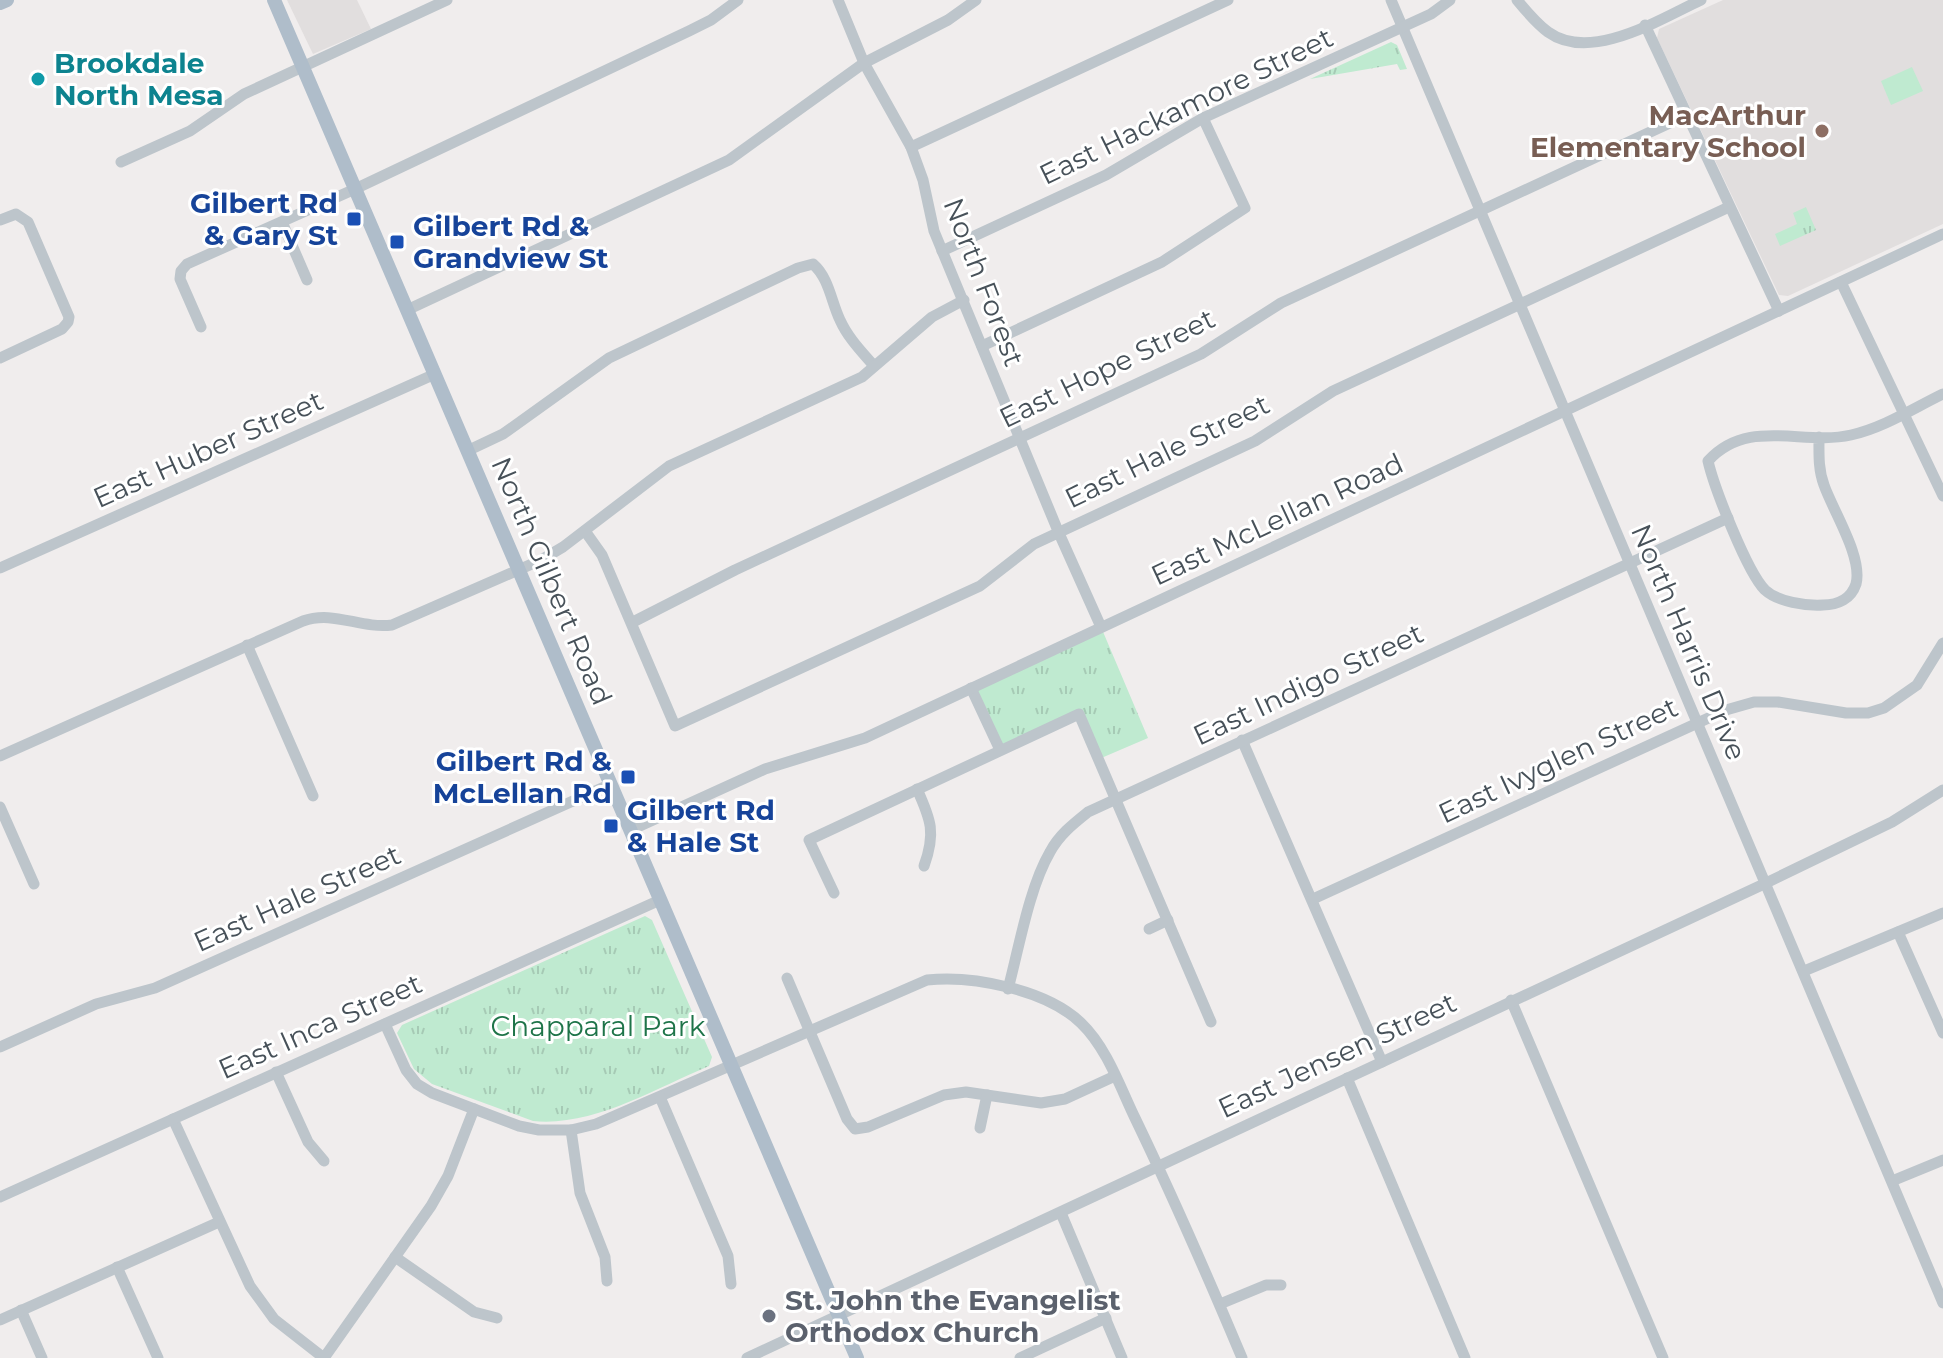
<svg xmlns="http://www.w3.org/2000/svg" width="1943" height="1358" viewBox="0 0 1943 1358" font-family="Montserrat,sans-serif">
<style>
.education{fill:#e1dede}
.grass{fill:#bfead0}
.park{fill:url(#park-tufts)}
.lines{fill:none;stroke-linecap:round;stroke-linejoin:round}
.minor{stroke:#bdc5cb;stroke-width:11}
.major{stroke:#afbdca;stroke-width:14}
.culture-dot{fill:#0f9aa8;stroke:#fff;stroke-width:3}
.education-dot{fill:#8d6e63;stroke:#fff;stroke-width:3}
.transit-dot{fill:#1a4fb4;stroke:#fff;stroke-width:3}
.worship-dot{fill:#6b7280;stroke:#fff;stroke-width:3}
.labels{text-anchor:middle;dominant-baseline:central;stroke-width:6;stroke-linejoin:round;paint-order:stroke}
.culture-label{font-size:28px;font-weight:bold;fill:#0d838f;stroke:#fff;text-anchor:start}
.street-label{font-size:28px;fill:#475159;stroke:#fff}
.education-label{font-size:28px;font-weight:bold;fill:#785e54;stroke:#fff;text-anchor:end}
.transit-label{font-size:28px;font-weight:bold;fill:#164399;stroke:#fff;text-anchor:end}
.park-label{font-size:28px;fill:#1e7449;stroke:#fff}
.worship-label{font-size:28px;font-weight:bold;fill:#5b616d;stroke:#fff;text-anchor:start}
</style>
<defs>
<pattern id="park-tufts" width="24" height="20" patternUnits="userSpaceOnUse" patternTransform="scale(2)"><rect width="24" height="20" fill="#bfead0"/><path d="M3 7l-1-3M5 7V3M7 7l1-3M15 17l-1-3M17 17v-4M19 17l1-3" fill="none" stroke="#a6cab5"/></pattern>
</defs>
<rect width="100%" height="100%" fill="#f0eded"/>
<g class="education">
<polygon points="287,0 357,0 371,29 313,54"/>
<polygon points="1723,0 1943,0 1943,224 1788,296 1779,295 1657,38 1659,29"/>
</g>
<polygon class="grass" points="1912,67 1923,91 1891,105 1881,81"/>
<g class="park">
<polygon points="1391,42 1397,45 1407,69 1400,70 1397,64 1310,79"/>
<polygon points="1806,207 1816,230 1780,246 1775,234 1797,224 1793,213"/>
<polygon points="1101,627 1148,738 1099,759 1079,714 1000,750 971,688"/>
<path d="M 645,916 L 652,920 L 712,1057 L 709,1066 C 654,1089 593,1127 533,1121 L 432,1084 L 414,1069 L 397,1033 L 402,1025 Z"/>
</g>
<g class="lines">
<g class="minor">
<polyline points="838,0 864,63 911,147 923,180 934,231 1058,531 1101,627"/>
<polyline points="1391,0 1943,1303"/>
<path d="M 1517,0 C 1526,11 1536,23 1548,32 C 1591,63 1660,19 1701,0"/>
<polyline points="1645,25 1779,311"/>
<polyline points="911,147 1228,0"/>
<polyline points="121,162 190,131 244,94 447,0"/>
<polyline points="0,220 16,214 28,222 69,317 68,322 62,329 0,358"/>
<polyline points="282,222 307,280"/>
<polyline points="942,251 1106,175 1203,118 1431,14 1450,0"/>
<polyline points="1841,282 1943,496"/>
<polyline points="407,310 729,160 864,63 948,20 976,0"/>
<polyline points="201,327 180,279 181,271 187,264 355,189 689,31 711,20 738,0"/>
<polyline points="982,346 1162,262 1245,208 1203,118"/>
<path d="M 1819,437 C 1819,453 1818,469 1824,485 C 1833,511 1863,557 1856,584 C 1851,599 1838,605 1823,605 C 1806,606 1778,602 1765,590 C 1747,572 1714,487 1708,461 C 1748,417 1802,446 1851,435 C 1883,428 1914,408 1943,394"/>
<path d="M 467,451 L 503,434 L 609,358 L 798,268 L 813,264 C 829,278 831,301 840,320 C 848,338 862,352 874,366"/>
<polyline points="585,531 602,555 675,726 980,586 1034,544 1255,441 1333,391 1729,207"/>
<polyline points="0,568 435,374"/>
<polyline points="633,622 735,570 1201,354 1281,303 1687,115"/>
<polyline points="247,645 313,796"/>
<polyline points="971,688 1000,750"/>
<polyline points="1242,740 1382,1062"/>
<path d="M 0,756 L 303,621 C 334,610 360,629 392,625 L 541,560 L 563,547 L 669,466 L 862,377 L 932,317 L 964,300"/>
<path d="M 917,789 C 931,820 936,833 924,866"/>
<polyline points="0,807 34,884"/>
<polyline points="631,830 765,769 865,738 1943,234"/>
<polyline points="834,893 809,840 1079,714 1211,1022"/>
<polyline points="1313,899 1726,710 1754,702 1778,702 1846,713 1868,713 1884,708 1917,685 1943,643"/>
<polyline points="1149,929 1168,920"/>
<polyline points="1898,932 1943,1033"/>
<polyline points="1804,971 1943,913"/>
<polyline points="787,978 847,1119 855,1129 868,1127 944,1095 966,1092 1041,1103 1065,1099 1115,1076"/>
<path d="M 1008,989 C 1019,948 1029,888 1050,852 C 1059,835 1073,824 1088,812 L 1728,518"/>
<polyline points="1511,1000 1663,1358"/>
<path d="M 385,1024 L 406,1070 L 417,1084 L 432,1093 L 519,1126 L 539,1130 L 571,1130 L 596,1124 L 927,980 C 973,975 1047,990 1081,1023 C 1107,1048 1120,1087 1135,1118 C 1173,1197 1208,1277 1242,1358"/>
<polyline points="0,1047 96,1004 155,988 611,784"/>
<polyline points="276,1072 308,1142 324,1161"/>
<polyline points="1347,1078 1465,1358"/>
<polyline points="660,1097 728,1256 731,1284"/>
<polyline points="173,1119 250,1286 274,1319 324,1358"/>
<polyline points="980,1128 987,1095"/>
<polyline points="571,1130 580,1193 605,1257 607,1281"/>
<polyline points="1892,1181 1943,1160"/>
<polyline points="0,1197 660,900"/>
<polyline points="1061,1213 1122,1358"/>
<polyline points="395,1257 474,1312 497,1318"/>
<polyline points="117,1267 158,1358"/>
<polyline points="1220,1304 1266,1285 1281,1285"/>
<polyline points="21,1310 42,1358"/>
<polyline points="0,1320 219,1222"/>
<polyline points="324,1358 431,1206 448,1176 474,1109"/>
<polyline points="747,1358 1764,884 1892,822 1943,790"/>
<polyline points="1020,1358 1106,1318"/>
</g>
<g class="major">
<polyline points="274,0 857,1358"/>
<polyline points="0,3 7,0"/>
</g>
</g>
<circle class="culture-dot" cx="38" cy="79" r="8"/>
<circle class="education-dot" cx="1822" cy="131" r="8"/>
<g class="transit-dot">
<rect x="346" y="211" width="16" height="16" rx="4"/>
<rect x="389" y="234" width="16" height="16" rx="4"/>
<rect x="620" y="769" width="16" height="16" rx="4"/>
<rect x="603" y="818" width="16" height="16" rx="4"/>
</g>
<circle class="worship-dot" cx="769" cy="1316" r="8"/>
<g class="labels">
<g class="culture-label">
<text x="54" y="63">Brookdale<tspan x="54" dy="32">North Mesa</tspan></text>
</g>
<g class="street-label">
<text transform="translate(1186 106) rotate(-26)">East Hackamore Street</text>
<text transform="translate(984 282) rotate(69)">North Forest</text>
<text transform="translate(1107 368) rotate(-26)">East Hope Street</text>
<text transform="translate(208 449) rotate(-24)">East Huber Street</text>
<text transform="translate(1167 451) rotate(-26)">East Hale Street</text>
<text transform="translate(1277 519) rotate(-25)">East McLellan Road</text>
<text transform="translate(552 581) rotate(67)">North Gilbert Road</text>
<text transform="translate(1689 642) rotate(67)">North Harris Drive</text>
<text transform="translate(1308 684) rotate(-25)">East Indigo Street</text>
<text transform="translate(1558 760) rotate(-25)">East Ivyglen Street</text>
<text transform="translate(297 898) rotate(-24)">East Hale Street</text>
<text transform="translate(320 1026) rotate(-24)">East Inca Street</text>
<text transform="translate(1337 1055) rotate(-25)">East Jensen Street</text>
</g>
<g class="education-label">
<text x="1806" y="115">MacArthur<tspan x="1806" dy="32">Elementary School</tspan></text>
</g>
<g class="transit-label">
<text x="338" y="203">Gilbert Rd<tspan x="338" dy="32">&amp; Gary St</tspan></text>
<text x="413" y="226" text-anchor="start">Gilbert Rd &amp;<tspan x="413" dy="32">Grandview St</tspan></text>
<text x="612" y="761">Gilbert Rd &amp;<tspan x="612" dy="32">McLellan Rd</tspan></text>
<text x="627" y="810" text-anchor="start">Gilbert Rd<tspan x="627" dy="32">&amp; Hale St</tspan></text>
</g>
<g class="park-label">
<text x="598" y="1026">Chapparal Park</text>
</g>
<g class="worship-label">
<text x="785" y="1300">St. John the Evangelist<tspan x="785" dy="32">Orthodox Church</tspan></text>
</g>
</g>
</svg>
